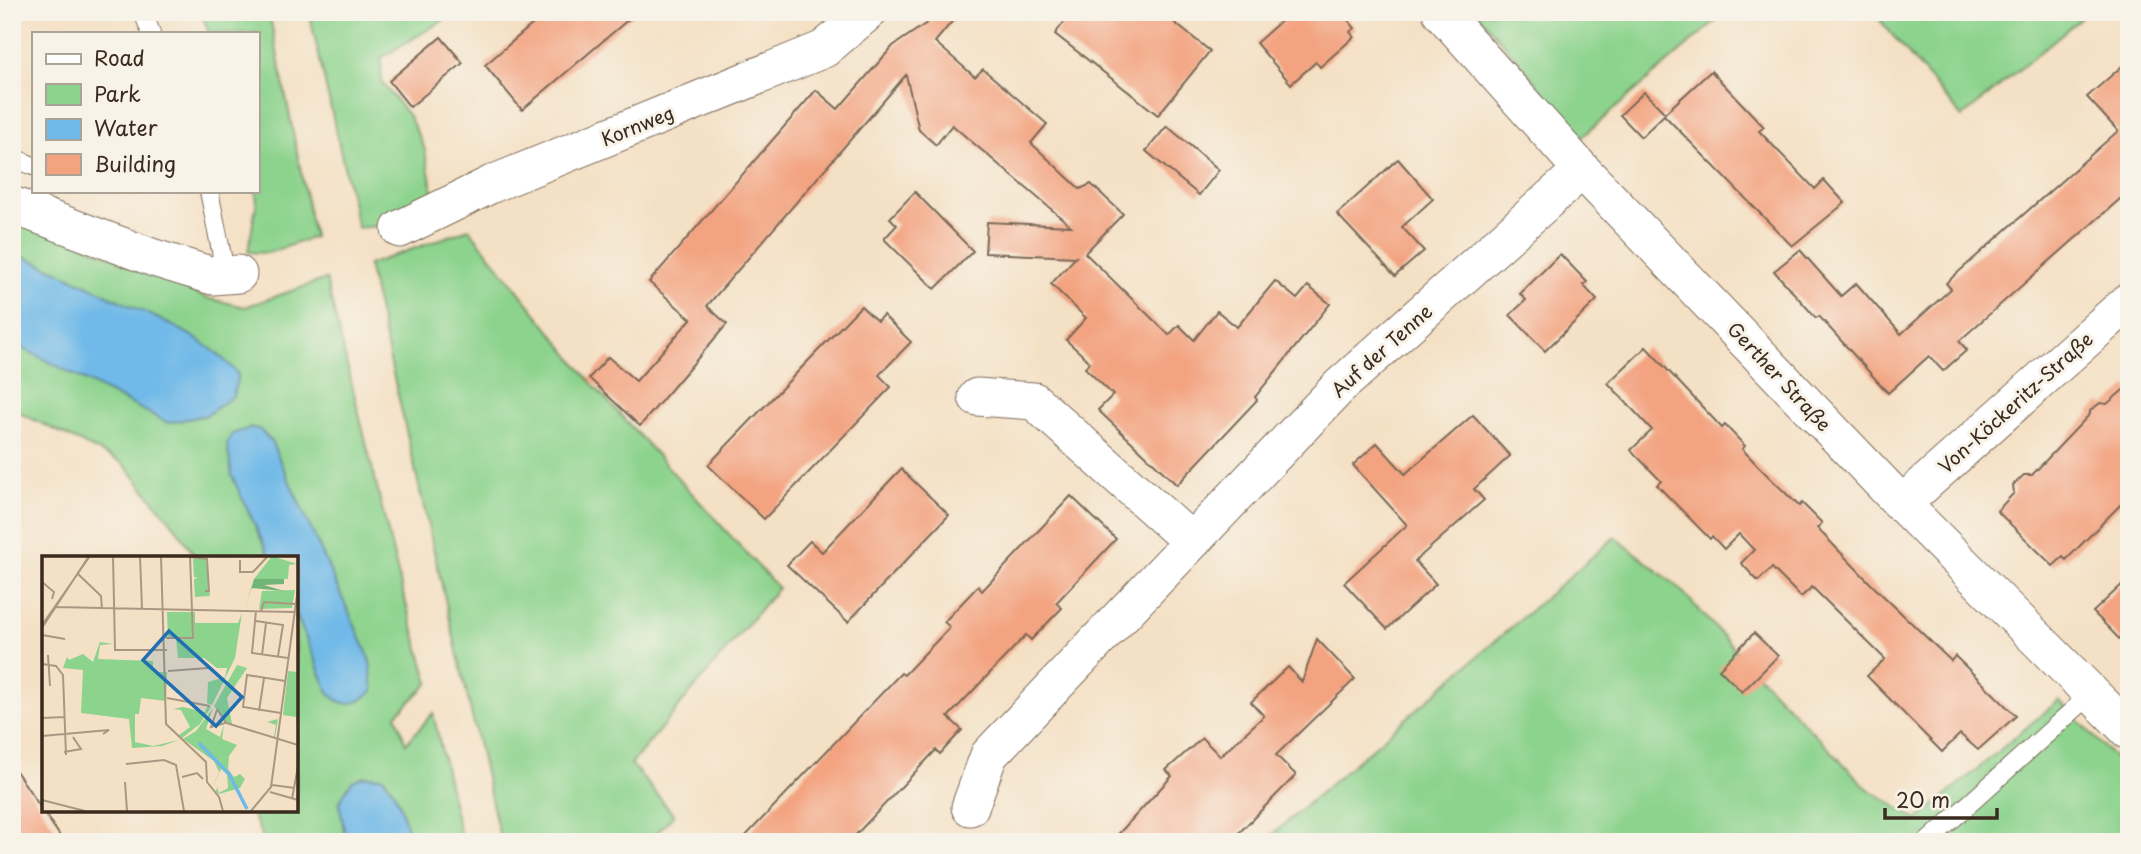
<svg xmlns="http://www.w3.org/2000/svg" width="2141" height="854" viewBox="0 0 2141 854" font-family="'Playpen Sans',sans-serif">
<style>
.green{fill:#8cd38d;stroke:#647e56;stroke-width:2}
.water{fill:#6fb9e8;stroke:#557283;stroke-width:2}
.building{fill:#f3a380}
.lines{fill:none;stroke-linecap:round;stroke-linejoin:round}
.service-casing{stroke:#7c6a58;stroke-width:20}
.minor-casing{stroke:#7c6a58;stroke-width:39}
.service{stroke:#fff;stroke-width:18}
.minor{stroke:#fff;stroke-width:37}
.labels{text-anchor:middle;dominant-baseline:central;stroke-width:6;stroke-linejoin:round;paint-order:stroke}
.street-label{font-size:19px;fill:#3b2a1e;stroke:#f7f3e8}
.inset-river{fill:none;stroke:#6fb9e8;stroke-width:3.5}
.inset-road{fill:none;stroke:#aa9782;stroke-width:2}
.view{fill:#1f6fb2;fill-opacity:0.15;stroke:#1f6fb2;stroke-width:3.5}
.inset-edge{fill:none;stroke:#3b2a1e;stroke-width:3.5}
</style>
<rect width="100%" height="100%" fill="#f7f3e8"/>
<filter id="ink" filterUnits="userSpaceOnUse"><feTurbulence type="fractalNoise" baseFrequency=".0143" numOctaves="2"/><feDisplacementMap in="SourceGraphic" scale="14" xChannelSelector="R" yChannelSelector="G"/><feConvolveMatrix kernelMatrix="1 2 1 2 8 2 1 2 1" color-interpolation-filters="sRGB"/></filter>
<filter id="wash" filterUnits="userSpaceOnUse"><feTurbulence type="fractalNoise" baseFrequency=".00686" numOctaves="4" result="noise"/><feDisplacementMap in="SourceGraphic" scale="28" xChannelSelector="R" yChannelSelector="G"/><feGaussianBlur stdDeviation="1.57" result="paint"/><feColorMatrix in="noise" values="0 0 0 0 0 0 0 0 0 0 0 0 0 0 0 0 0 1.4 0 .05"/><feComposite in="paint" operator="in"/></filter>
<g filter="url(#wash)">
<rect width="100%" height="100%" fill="#f4e0c4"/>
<g class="green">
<polygon points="201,12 269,12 314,237 268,253 248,252 257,200 255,191 257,191 257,33 209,33"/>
<polygon points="309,12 457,12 381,58 382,83 409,116 424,147 435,201 390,225 358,228"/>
<polygon points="1476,12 1726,12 1582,137"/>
<polygon points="1873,12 2088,12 1962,117"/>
<polygon points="12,220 80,243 206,298 245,307 326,279 402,590 429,683 396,715 406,744 433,713 462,842 265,842 250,810 296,810 296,558 196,558 177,529 123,463 12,409"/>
<polygon points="469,229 595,387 778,588 631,764 674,815 648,842 501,842 368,265"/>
<polygon points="1615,537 1679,588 1772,690 1867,788 1917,820 2059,700 2129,773 2129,842 1264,842"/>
</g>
<g class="water">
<path d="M 12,252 C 49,266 85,284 120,301 C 163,321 207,337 238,374 L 233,396 L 207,415 L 168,423 L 12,343 Z"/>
<path d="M 251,428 L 259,429 L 271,441 L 370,659 L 373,691 C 356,705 344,710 328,692 L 296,614 L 296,558 L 270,558 L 232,476 L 227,444 L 232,434 Z"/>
<path d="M 364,776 L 383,777 C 400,796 404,817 410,842 L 346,842 L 339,802 L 352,781 Z"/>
</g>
<g id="blocks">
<g class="building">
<polygon points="547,12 637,12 522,110 485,65"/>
<polygon points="943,12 960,12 935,42 975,77 983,69 1047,124 1031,143 1080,189 1091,184 1123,214 1085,253 1169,335 1179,325 1194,340 1217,311 1237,327 1275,281 1297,299 1308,286 1330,304 1255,397 1257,400 1177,485 1098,410 1113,395 1085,368 1090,362 1066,340 1086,318 1051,284 1076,257 985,253 987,222 1071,226 952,125 936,145 919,130 906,75 707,306 727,324 640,426 589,378 608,357 636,381 691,319 649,282 816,90 838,109 893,46"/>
<polygon points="1072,12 1161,12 1210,51 1158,115 1055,34"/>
<polygon points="1291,12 1341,12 1355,28 1350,32 1354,37 1320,67 1316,62 1291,84 1256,43"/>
<polygon points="441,37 463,63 410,107 389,81"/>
<polygon points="2129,60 2129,191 1959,341 1967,350 1943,371 1929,356 1888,393 1819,316 1816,318 1774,271 1800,250 1841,296 1856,283 1901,334 1951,289 1946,283 2118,131 2087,97"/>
<polygon points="1711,71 1764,127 1759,131 1815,189 1824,180 1845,203 1792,246 1664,115 1641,137 1620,115 1644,92 1665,113"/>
<polygon points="1167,126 1219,170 1199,195 1146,151"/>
<polygon points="1398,159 1433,199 1402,227 1424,251 1395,276 1337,214"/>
<polygon points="915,192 973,251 935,289 884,239 897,225 890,218"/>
<polygon points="1560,254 1587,282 1583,285 1597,300 1545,351 1510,315 1526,300 1520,294"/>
<polygon points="861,306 877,321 883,315 911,342 879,375 891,387 764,519 708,465"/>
<polygon points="1646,347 1722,428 1725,425 1745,446 1742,449 1762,470 1799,506 1802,503 1822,523 1817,528 1873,586 1951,661 1955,656 2016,716 1978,750 1960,734 1942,752 1867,676 1885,659 1812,587 1801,597 1772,568 1758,581 1741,563 1754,550 1739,534 1724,549 1712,536 1710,539 1657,485 1661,481 1631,450 1652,430 1608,383"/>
<polygon points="2129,385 2129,496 2066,560 2063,557 2053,566 1997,511 2014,493 2013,485 2024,475 2032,475 2090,414 2090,411 2100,403 2107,404"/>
<polygon points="1473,415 1510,456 1474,489 1484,500 1415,561 1436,584 1387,629 1344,583 1407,525 1353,465 1377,443 1405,474"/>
<polygon points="901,469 949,515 848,622 787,565 810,541 822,552"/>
<polygon points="1071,496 1116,539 1056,603 1062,608 1031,640 1026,635 948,717 962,730 940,754 936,750 849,842 740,842 901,673 904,675 950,627 944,622 978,586 982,591"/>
<polygon points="2129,578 2129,649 2093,612"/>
<polygon points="1754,633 1778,656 1742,692 1719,669"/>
<polygon points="1317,639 1355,679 1276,755 1296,775 1230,842 1111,842 1172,776 1166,770 1202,738 1220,756 1264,716 1251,702 1288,667 1302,682"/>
<polygon points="12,765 64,842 12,842"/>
</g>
</g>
</g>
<g filter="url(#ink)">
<use href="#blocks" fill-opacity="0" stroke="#7c6a58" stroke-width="2"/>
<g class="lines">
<defs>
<g id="service">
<polyline points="143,12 151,33"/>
<polyline points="12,157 33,166"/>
<polyline points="209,191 222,256 213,276"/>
<polyline points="1927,842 2091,694"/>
</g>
<g id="minor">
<polyline points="1441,12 1582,170 1902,504 2129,731"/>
<polyline points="12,205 154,258 213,276 238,274"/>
<polyline points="400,229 492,184 824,49 868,12"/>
<polyline points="977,397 1034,401 1191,541"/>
<polyline points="1902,504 2129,301"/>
<polyline points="970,807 989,755 1340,386 1582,170"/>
</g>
</defs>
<use href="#service" class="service-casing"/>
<use href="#minor" class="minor-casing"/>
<use href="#service" class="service"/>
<use href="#minor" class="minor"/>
</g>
</g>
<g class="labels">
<g class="street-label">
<text transform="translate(637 125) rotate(-22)">Kornweg</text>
<text transform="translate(1381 350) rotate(-42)">Auf der Tenne</text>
<text transform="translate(1780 376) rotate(47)">Gerther Straße</text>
<text transform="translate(2015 402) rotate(-42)">Von-Köckeritz-Straße</text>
</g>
</g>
<g transform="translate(42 556)">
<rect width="256" height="256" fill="#f4e0c4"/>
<path d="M 230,0 L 255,8 L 247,9 L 246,23 L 212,23 ZM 164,2 L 168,40 L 153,41 L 152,23 L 156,22 L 152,21 L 151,3 ZM 253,34 L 250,52 L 217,53 L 220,35 ZM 125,56 L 153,56 L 153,67 L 196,67 L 200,57 L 193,102 L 170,149 L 165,147 L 166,126 L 183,121 L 185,112 L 175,112 L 162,102 L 136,102 L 134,83 L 126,83 ZM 58,86 L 71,88 L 58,89 L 56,103 L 111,105 L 111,116 L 125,116 L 124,145 L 99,142 L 97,158 L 93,158 L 93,186 L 111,190 L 137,184 L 120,190 L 90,192 L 87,163 L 39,157 L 41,114 L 21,112 L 25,101 L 27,104 L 41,98 L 51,106 ZM 195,109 L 205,112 L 185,142 L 190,168 L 232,181 L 234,169 L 225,166 L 236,163 L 233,182 L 184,167 L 172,150 ZM 246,115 L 255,116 L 255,169 L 254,161 L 241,159 ZM 166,149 L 169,151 L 158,168 L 140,182 L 137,179 L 148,171 L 139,154 L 131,153 L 141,151 L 163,156 ZM 171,152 L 164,173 L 178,181 L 182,168 L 180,183 L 195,189 L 187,200 L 186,213 L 192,221 L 198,218 L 203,223 L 198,232 L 177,238 L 174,236 L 175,231 L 177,237 L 186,232 L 185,218 L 179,213 L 170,231 L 177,216 L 172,205 L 141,183 L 154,175 Z" fill="#8cd38d"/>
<path d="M 212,23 L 242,23 L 242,28 L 222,29 L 242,35 L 209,32 L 203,53 Z" fill="#71b578"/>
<path class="inset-river" d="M 157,187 L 187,218 L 205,253"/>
<path class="inset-road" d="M 71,0 L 73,94 L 125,94M 98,0 L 100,53M 119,0 L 124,168 L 164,206 L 165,226 L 177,241 L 181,255M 148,1 L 165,3 L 167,35 L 163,35M 198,4 L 198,16 L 211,16 L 226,0M 35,17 L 59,40 L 60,53M 0,26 L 12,36 L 10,43M 13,51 L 252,56M 214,55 L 210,97 L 246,102M 219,55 L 222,46 L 253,48M 214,65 L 241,69 L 236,100M 0,69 L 48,0M 0,72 L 47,0M 0,79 L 23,83M 124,82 L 151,82 L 148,0M 6,99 L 8,130M 220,99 L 224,67M 0,108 L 14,110 L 21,119 L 24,199M 126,115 L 166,112M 125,142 L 168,150M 175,153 L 184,167 L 256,189M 175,154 L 169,171 L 183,167M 217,155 L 222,122M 239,157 L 201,151 L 205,119 L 243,125M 0,162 L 23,161M 0,180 L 67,174 L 61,178M 22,196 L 39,193 L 31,181M 84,208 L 122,204 L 134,209 L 142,255M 140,221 L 155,217 L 161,223M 83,226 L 85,255M 230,229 L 253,232M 228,236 L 256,244M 250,243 L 256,210M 0,244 L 43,255M 209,255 L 229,231 L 256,32"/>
<path class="view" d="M 127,75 L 200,141 L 174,170 L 101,104 Z"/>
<rect width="256" height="256" class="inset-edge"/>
</g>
<rect width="2141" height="854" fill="none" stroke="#f7f3e8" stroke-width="42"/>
<rect x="32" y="32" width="228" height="161" fill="#f7f3e8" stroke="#aca397" stroke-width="2"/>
<rect x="46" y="54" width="35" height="10" fill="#ffffff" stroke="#aca397" stroke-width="2"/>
<text x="94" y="66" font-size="21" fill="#3b2a1e">Road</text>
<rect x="46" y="84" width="35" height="21" fill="#8cd38d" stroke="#aca397" stroke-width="2"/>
<text x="94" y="102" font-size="21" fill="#3b2a1e">Park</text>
<rect x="46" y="119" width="35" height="21" fill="#6fb9e8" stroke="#aca397" stroke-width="2"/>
<text x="94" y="136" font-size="21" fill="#3b2a1e">Water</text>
<rect x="46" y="154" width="35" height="21" fill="#f3a380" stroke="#aca397" stroke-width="2"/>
<text x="94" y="172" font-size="21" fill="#3b2a1e">Building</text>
<path d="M1885 808v10h112v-10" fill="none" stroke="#3b2a1e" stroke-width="3.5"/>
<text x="1896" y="808" font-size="21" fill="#3b2a1e" stroke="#f7f3e8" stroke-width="5" paint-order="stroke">20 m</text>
</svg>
